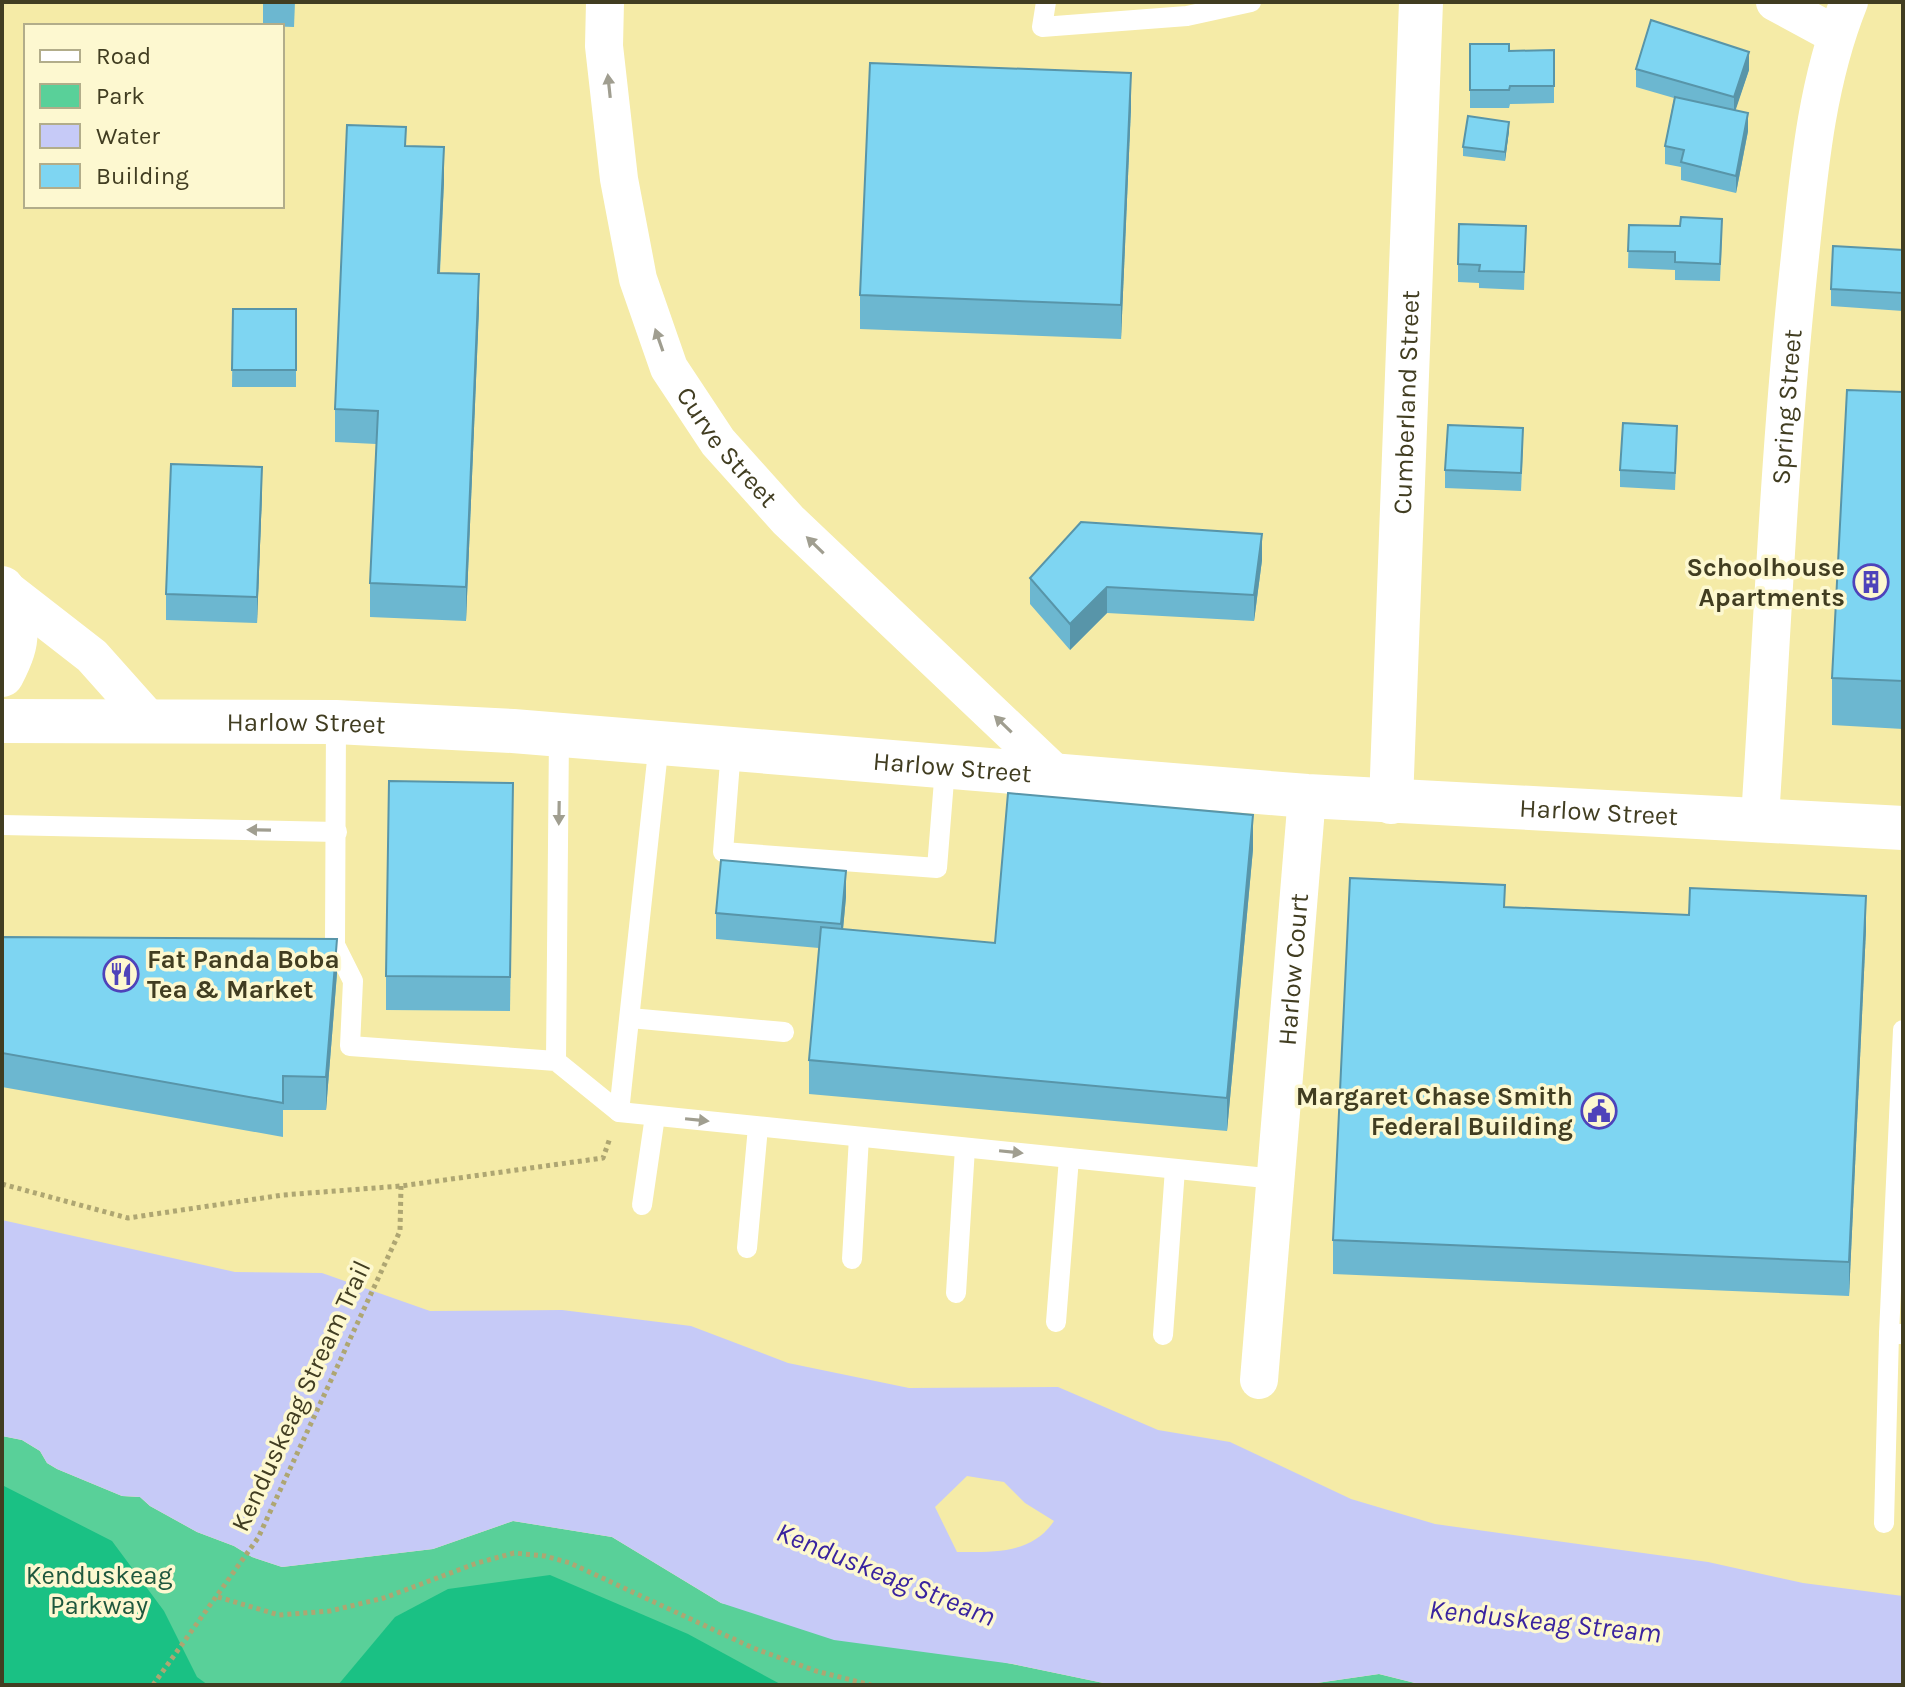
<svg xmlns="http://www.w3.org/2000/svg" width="1905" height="1687" viewBox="0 0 1905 1687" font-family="Karla,sans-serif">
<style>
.green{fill:#59d099}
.forest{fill:#1ac184}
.water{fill:#c6caf7;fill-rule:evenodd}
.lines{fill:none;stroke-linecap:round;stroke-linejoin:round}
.path{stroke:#aea672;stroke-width:5;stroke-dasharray:4 4;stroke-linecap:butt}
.lane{stroke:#fff;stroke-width:20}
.street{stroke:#fff;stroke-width:38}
.secondary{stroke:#fff;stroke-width:44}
.wall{fill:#6cb7d0}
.shaded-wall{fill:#5895a9}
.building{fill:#7ed5f2;stroke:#5895a9;stroke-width:2}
.oneway{fill:#a09e90}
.labels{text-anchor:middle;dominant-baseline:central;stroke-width:7;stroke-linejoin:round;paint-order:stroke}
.street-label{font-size:26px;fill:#413d21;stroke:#fdf8d0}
.poi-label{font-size:26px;font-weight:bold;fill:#413d21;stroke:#fdf8d0;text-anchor:end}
.park-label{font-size:26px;fill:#1f583e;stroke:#fdf8d0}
.water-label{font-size:28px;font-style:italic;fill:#39239f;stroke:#fdf8d0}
</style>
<rect width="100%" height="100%" fill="#f5eba7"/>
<g class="green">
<polygon points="2,1436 22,1440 40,1451 47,1463 57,1469 122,1496 140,1497 150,1506 197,1532 234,1546 252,1557 282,1567 433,1549 513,1521 612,1537 721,1603 1113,1685 2,1685"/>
<polygon points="1379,1674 1423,1685 1303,1685"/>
</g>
<g class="forest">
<polygon points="2,1485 112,1541 164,1611 197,1677 208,1685 2,1685"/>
<polygon points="550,1575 688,1634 782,1685 338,1685 395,1617 448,1589"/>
</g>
<path class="water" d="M 2,1220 L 235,1272 L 322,1273 L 430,1311 L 562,1310 L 691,1326 L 788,1363 L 909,1388 L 1058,1387 L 1158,1430 L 1230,1442 L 1351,1499 L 1435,1524 L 1708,1562 L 1803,1583 L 1903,1596 L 1903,1685 L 1423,1685 L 1379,1674 L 1303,1685 L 1113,1685 L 1013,1664 L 834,1640 L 721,1603 L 612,1537 L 513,1521 L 433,1549 L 282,1567 L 252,1557 L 234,1546 L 197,1532 L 150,1506 L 140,1497 L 122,1496 L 57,1469 L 47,1463 L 40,1451 L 22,1440 L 2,1436 ZM 967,1476 L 1004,1482 L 1025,1503 L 1054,1521 C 1032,1554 994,1552 957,1552 L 935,1507 Z"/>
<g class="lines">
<g class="path">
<polyline points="2,1184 128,1218 283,1195 401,1186 603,1158 610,1138"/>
<polyline points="218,1597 279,1615 330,1611 384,1598 477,1563 514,1553 545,1556 570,1563 753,1648 816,1671 871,1685"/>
<polyline points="153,1685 258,1538 400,1231 401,1186"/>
</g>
<g class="lane">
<polyline points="1046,2 1042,27 1187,16 1251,2"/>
<polyline points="336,722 335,945 353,981 350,1046 556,1061 619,1112 1276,1179"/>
<polyline points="731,749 723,852 937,868 945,768"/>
<polyline points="2,825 337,832"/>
<polyline points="630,1018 784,1032"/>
<polyline points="556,1061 559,735"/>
<polyline points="619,1112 659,742"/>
<polyline points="642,1205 655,1116"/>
<polyline points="747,1248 758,1127"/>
<polyline points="852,1259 859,1137"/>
<polyline points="956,1293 965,1148"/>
<polyline points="1056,1322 1069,1158"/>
<polyline points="1889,1334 1903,1030"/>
<polyline points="1163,1335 1175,1169"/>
<polyline points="1884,1523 1889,1334 1903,1334"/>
</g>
<g class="street">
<path id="s1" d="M 605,2 L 604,46 L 619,179 L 638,279 L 669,368 L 718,442 L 788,520 L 1060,778"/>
<polyline points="1775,2 1836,35"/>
<polyline points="2,586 92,656 150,721"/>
<path id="s2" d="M 1760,818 C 1772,637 1779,455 1798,275 C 1808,183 1814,89 1849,2"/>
<path id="s3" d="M 1259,1380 L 1307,796"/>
</g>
<g class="secondary">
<path d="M 2,588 C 18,626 22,637 2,675"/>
<path id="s4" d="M 2,721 L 336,722 L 513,731 L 1307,796 L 1903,828"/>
<path id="s5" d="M 1391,802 L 1421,2"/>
</g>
</g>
<g class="wall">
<polygon points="263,2 295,2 294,27 263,26"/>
<polygon points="1470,44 1509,51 1554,50 1554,103 1510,104 1509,108 1470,108"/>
<polygon points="1636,69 1749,70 1735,110 1748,131 1736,193 1681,180 1681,167 1665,164 1665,146 1674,98 1636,87"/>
<polygon points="1131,107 1121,339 860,329 860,295"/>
<polygon points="1509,131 1505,161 1463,156 1463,147"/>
<polygon points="406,146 444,181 440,273 479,308 466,621 370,617 370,583 376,444 335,442 335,409"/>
<polygon points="1629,225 1722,236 1720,281 1675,280 1675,270 1628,268"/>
<polygon points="1526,226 1524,290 1479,288 1479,283 1458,282 1458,264"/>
<polygon points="1903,250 1903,311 1831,306 1831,289"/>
<polygon points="233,309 296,309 296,387 232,387"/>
<polygon points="1903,392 1903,729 1832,725 1832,678"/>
<polygon points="1677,443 1675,490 1620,487 1620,470"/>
<polygon points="1523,446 1521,491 1445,488 1445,470"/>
<polygon points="262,493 257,623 166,620 166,594"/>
<polygon points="1262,560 1254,621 1107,613 1070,650 1030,604 1030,578"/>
<polygon points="513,816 510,1011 386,1010 386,976"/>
<polygon points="1253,849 1227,1131 809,1094 809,1060 819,948 716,939 716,913 846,897 843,929 995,943"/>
<polygon points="1505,907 1866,929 1849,1296 1333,1274 1333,1240"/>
<polygon points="2,937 337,973 326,1110 283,1110 283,1137 2,1087"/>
</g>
<g class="shaded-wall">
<polygon points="1749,52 1749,70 1734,115 1734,97"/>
<polygon points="1131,73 1131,107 1121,339 1121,305"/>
<polygon points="1748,113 1748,131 1736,193 1736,176"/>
<polygon points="1509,122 1509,131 1505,161 1505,152"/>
<polygon points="444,147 444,181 438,307 438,273"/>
<polygon points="479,274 479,308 466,621 466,587"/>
<polygon points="262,467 262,493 257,623 257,597"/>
<polygon points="1262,534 1262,560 1254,621 1254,595"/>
<polygon points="1107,587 1107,613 1070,650 1070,624"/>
<polygon points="1253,815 1253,849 1227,1131 1227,1098"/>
<polygon points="846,871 846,897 841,950 841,924"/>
<polygon points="1866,896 1866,929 1849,1296 1849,1262"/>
<polygon points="337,939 337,973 326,1110 326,1077"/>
</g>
<g class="building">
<polygon points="1651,20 1749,52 1734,97 1636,69"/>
<polygon points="1470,44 1509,44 1509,51 1554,50 1554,86 1510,86 1509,90 1470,90"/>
<polygon points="870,63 1131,73 1121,305 860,295"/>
<polygon points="1675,97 1748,113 1736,176 1681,162 1684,150 1665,146"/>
<polygon points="1468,116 1509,122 1505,152 1463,147"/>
<polygon points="347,125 406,127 405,146 444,147 438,273 479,274 466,587 370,583 378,411 335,409"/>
<polygon points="1681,217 1722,219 1720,264 1675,262 1675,252 1628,251 1629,225 1680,226"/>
<polygon points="1459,224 1526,226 1524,272 1479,271 1480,265 1458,264"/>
<polygon points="1833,246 1903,250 1903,293 1831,289"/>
<polygon points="233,309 296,309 296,370 232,370"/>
<polygon points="1847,390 1903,392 1903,681 1832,678"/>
<polygon points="1623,423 1677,426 1675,473 1620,470"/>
<polygon points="1448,425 1523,428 1521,473 1445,470"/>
<polygon points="171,464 262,467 257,597 166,594"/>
<polygon points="1081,522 1262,534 1254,595 1107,587 1070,624 1030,578"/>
<polygon points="389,781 513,783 510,977 386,976"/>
<polygon points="1008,793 1253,815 1227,1098 809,1060 821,927 995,943"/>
<polygon points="721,860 846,871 841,924 716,913"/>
<polygon points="1350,878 1505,885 1504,907 1689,915 1690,888 1866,896 1849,1262 1333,1240"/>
<polygon points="2,937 337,939 326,1077 283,1076 283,1103 2,1053"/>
</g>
<defs><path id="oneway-solid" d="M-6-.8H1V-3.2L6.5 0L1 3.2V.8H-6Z" transform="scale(2)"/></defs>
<g class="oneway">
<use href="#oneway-solid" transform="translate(609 86) rotate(-96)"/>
<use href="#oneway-solid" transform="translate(659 340) rotate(-109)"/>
<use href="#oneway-solid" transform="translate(815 545) rotate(-136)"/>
<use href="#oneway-solid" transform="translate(1003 724) rotate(-136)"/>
<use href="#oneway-solid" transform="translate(559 813) rotate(91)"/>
<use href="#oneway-solid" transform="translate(259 830) rotate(-179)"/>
<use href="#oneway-solid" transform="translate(697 1120) rotate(6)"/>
<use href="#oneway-solid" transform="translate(1011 1152) rotate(6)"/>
</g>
<defs>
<symbol id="building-ring" viewBox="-11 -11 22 22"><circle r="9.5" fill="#fdf8d0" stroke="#4e43ba" stroke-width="1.5"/><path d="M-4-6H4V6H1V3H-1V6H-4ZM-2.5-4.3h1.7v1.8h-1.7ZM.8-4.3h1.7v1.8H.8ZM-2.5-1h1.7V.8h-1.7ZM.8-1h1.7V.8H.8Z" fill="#4e43ba"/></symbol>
<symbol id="restaurant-ring" viewBox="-11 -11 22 22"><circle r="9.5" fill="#fdf8d0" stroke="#4e43ba" stroke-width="1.5"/><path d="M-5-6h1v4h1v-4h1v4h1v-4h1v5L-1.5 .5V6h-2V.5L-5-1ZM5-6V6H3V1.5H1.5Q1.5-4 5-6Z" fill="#4e43ba"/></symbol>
<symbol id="civic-ring" viewBox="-11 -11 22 22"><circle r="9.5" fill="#fdf8d0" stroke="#4e43ba" stroke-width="1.5"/><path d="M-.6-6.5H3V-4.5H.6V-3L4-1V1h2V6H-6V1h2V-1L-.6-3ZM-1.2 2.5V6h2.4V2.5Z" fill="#4e43ba"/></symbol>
</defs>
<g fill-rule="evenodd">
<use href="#building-ring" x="1851" y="562" width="40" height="40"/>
<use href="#restaurant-ring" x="101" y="954" width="40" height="40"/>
<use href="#civic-ring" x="1579" y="1091" width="40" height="40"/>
</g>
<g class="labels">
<g class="street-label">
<text stroke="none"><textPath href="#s5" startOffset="400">Cumberland Street</textPath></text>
<text stroke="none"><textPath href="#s2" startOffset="412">Spring Street</textPath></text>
<text stroke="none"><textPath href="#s1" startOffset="472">Curve Street</textPath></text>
<text stroke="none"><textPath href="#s4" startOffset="304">Harlow Street</textPath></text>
<text stroke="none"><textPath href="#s4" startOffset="952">Harlow Street</textPath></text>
<text stroke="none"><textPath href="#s4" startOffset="1600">Harlow Street</textPath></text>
<text stroke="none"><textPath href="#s3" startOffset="412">Harlow Court</textPath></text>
<text transform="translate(301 1396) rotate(-65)">Kenduskeag Stream Trail</text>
</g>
<g class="poi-label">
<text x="1845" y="567">Schoolhouse<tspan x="1845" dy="30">Apartments</tspan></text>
<text x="147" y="959" text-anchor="start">Fat Panda Boba<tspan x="147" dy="30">Tea &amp; Market</tspan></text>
<text x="1573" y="1096">Margaret Chase Smith<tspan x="1573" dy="30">Federal Building</tspan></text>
</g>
<g class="park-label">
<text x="99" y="1575">Kenduskeag<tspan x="99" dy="30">Parkway</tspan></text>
</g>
<g class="water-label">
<text transform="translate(886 1574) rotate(22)">Kenduskeag Stream</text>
<text transform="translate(1545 1621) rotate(6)">Kenduskeag Stream</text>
</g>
</g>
<rect width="1905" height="1687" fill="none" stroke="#413d21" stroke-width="8"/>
<rect x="24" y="24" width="260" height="184" fill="#fdf8d0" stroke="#b2ad8a" stroke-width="2"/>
<rect x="40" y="50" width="40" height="12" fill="#ffffff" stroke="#b2ad8a" stroke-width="2"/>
<text x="96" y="64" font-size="24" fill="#413d21">Road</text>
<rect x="40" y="84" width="40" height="24" fill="#59d099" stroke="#b2ad8a" stroke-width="2"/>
<text x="96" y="104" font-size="24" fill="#413d21">Park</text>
<rect x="40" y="124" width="40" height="24" fill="#c6caf7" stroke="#b2ad8a" stroke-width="2"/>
<text x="96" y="144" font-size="24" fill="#413d21">Water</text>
<rect x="40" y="164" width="40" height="24" fill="#7ed5f2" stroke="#b2ad8a" stroke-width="2"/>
<text x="96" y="184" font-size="24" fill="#413d21">Building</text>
</svg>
